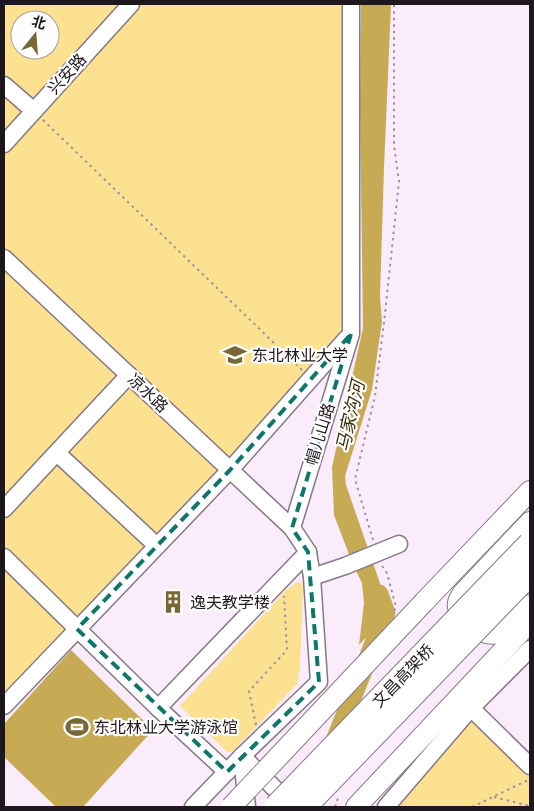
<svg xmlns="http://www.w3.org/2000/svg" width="534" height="811" viewBox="0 0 534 811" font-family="Raleway,'Noto Sans SC',sans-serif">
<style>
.green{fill:#fbe190;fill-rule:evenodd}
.water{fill:#c6ab54}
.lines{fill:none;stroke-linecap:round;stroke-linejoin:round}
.river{stroke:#c6ab54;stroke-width:19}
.minor-casing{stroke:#867886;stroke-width:19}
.major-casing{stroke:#867886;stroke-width:22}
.path{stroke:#9e939e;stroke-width:2;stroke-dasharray:2.5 4;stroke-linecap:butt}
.minor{stroke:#fff;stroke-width:16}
.major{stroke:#fff;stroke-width:20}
.major-bridge-casing{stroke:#867886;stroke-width:22;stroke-linecap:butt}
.highway-bridge-casing{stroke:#867886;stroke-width:26;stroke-linecap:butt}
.major-bridge{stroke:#fff;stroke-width:20}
.highway-bridge{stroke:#fff;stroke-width:24}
.marked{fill:none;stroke:#0f766e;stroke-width:4;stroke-dasharray:10 6;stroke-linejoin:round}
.labels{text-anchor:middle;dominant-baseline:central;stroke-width:4.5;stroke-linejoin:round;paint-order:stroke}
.street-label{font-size:16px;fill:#1e181e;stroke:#fefefe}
.poi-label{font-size:16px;fill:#1e181e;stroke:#fefefe;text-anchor:start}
.water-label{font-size:18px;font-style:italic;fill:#3a2e07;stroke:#fefefe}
</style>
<rect width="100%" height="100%" fill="#fbecfb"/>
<g class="green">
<path d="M 4,4 L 124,4 L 4,135 ZM 20,20 L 50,20 L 50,50 L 20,50 Z"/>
<polygon points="138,4 346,4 347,333 230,465 4,253 4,150"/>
<polygon points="4,264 223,469 4,702"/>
<polygon points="297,582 302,583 303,587 300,666 297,684 232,752 227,752 180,706 285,591"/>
<polygon points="473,719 530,775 530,807 393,807"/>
</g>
<g class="water">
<polygon points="361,4 391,4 384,168 380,296 382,322 372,390 345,476 346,485 390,612 359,645 364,603 362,583 353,565 334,515 332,467 363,328 360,105"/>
<polygon points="71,650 153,730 83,807 56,807 4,757 4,724"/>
</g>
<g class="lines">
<polyline class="river" points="334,743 386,613 379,594"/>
<defs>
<g id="minor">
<polyline points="4,85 34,111"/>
<polyline points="4,144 131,4"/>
<polyline points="4,258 292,528"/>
<polyline points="57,453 157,546"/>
<polyline points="4,509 129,375"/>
<polyline points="4,557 158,708"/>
<polyline points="312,577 345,566 399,544"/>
<polyline points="4,706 230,470 347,338"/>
<polyline points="471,708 530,766"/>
<polyline points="242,756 292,806"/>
<polyline points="242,756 247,807"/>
<polyline points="227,772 158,708 308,552"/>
<polyline points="193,807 242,756 319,682 312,577 308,552 292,528 351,334 351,4"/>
<polyline points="386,807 471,708 530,649"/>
</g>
<g id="major">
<path d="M 530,522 L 463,593 C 460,598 457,601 458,607 C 460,622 484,637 498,633 C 511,629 521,614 530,605"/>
<polyline points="424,602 530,491"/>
<polyline points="356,807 530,622"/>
</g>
</defs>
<use href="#minor" class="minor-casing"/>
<use href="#major" class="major-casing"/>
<g class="path">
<polyline points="43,120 302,370"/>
<polyline points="373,540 355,479 375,396 385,314 399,181 394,146 394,4"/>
<polyline points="382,566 387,573 396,607 394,611"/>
<polyline points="256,725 249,691 287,650 284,596"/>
<polyline points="494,797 530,806"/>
<polyline points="335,807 338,798"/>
<polyline points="472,807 528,780"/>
</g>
<use href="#minor" class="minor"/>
<use href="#major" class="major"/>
<defs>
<polyline id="major-bridge" points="231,807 424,602"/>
<g id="highway-bridge">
<polyline points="276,807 530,544"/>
<polyline points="304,807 530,573"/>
</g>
</defs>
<use href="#major-bridge" class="major-bridge-casing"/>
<use href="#highway-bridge" class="highway-bridge-casing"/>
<use href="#major-bridge" class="major-bridge"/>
<use href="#highway-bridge" class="highway-bridge"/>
</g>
<path class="marked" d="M 351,334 L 292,528 L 308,552 L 319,682 L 227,772 L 77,629 L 230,470 Z"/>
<defs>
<symbol id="university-bare" viewBox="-9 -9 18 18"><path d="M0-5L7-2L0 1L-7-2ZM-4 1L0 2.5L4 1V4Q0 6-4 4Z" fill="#786836" stroke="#fefefe" stroke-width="2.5" paint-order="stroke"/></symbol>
<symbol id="building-bare" viewBox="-9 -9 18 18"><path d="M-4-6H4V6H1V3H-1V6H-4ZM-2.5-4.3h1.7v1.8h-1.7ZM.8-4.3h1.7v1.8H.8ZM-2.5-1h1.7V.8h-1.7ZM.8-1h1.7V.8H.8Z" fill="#786836" stroke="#fefefe" stroke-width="2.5" paint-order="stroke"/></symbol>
<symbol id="stadium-bare" viewBox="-9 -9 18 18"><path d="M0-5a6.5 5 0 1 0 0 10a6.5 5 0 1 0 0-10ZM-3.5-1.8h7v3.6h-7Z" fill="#786836" stroke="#fefefe" stroke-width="2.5" paint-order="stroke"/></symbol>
</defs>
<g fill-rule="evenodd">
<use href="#university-bare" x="219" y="339" width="32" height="32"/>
<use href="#building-bare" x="157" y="586" width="32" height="32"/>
<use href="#stadium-bare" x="61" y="711" width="32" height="32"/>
</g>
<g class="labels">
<g class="street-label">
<text transform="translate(67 74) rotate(-48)">兴安路</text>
<text transform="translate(148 393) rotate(43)">凉水路</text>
<text transform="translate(320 434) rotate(-73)">帽儿山路</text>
<text transform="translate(403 676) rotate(-46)">文昌高架桥</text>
</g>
<g class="poi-label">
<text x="252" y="355">东北林业大学</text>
<text x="190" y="602">逸夫教学楼</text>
<text x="94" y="727">东北林业大学游泳馆</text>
</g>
<g class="water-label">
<text transform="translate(350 416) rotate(-77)">马家沟河</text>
</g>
</g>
<rect width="534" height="811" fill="none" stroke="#1e181e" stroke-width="10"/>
<g transform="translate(35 35) rotate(17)"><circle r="24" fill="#fefefe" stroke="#a4a2a4"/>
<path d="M0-4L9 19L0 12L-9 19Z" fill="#786836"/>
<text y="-8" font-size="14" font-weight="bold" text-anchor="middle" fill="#1e181e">北</text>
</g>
</svg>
